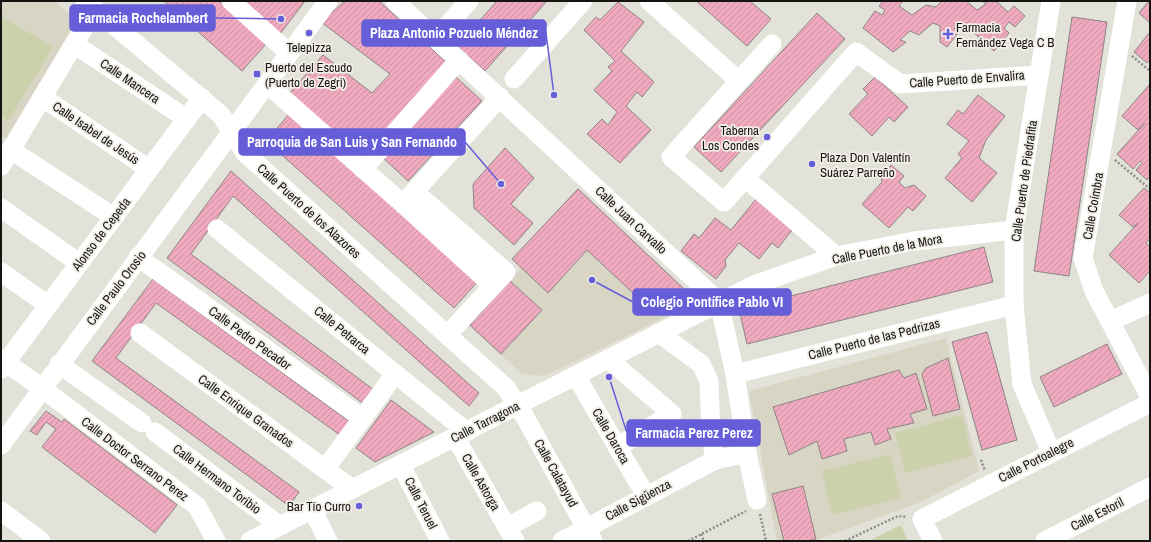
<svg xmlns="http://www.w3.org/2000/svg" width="1151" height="542" viewBox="0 0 1151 542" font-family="'Archivo Narrow',sans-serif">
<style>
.built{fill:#d8d5c5}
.green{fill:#cbd2ab}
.building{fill:url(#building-hatch);stroke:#8d8486}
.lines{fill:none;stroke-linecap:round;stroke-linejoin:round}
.path{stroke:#8d8c86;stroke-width:2.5;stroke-dasharray:2 2;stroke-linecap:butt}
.minor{stroke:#fff;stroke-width:19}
.poi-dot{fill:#665ed8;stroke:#f1efe7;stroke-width:1.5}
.labels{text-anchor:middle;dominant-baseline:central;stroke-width:3.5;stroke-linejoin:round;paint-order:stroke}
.poi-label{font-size:13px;fill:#151412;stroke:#f1efe7;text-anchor:start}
.street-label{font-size:13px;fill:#151412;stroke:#f1efe7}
.leader{fill:none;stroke:#665ed8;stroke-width:1.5}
.callout-dot{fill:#665ed8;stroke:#f1efe7;stroke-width:1.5}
.callout{fill:#665ed8;stroke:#665ed8;stroke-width:1.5}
.callout-label{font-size:14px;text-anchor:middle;font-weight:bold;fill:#fff}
</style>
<defs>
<pattern id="building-hatch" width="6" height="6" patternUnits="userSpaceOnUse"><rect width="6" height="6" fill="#f0aabf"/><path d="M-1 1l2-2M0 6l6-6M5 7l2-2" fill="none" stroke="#cd91a3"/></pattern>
</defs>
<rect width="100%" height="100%" fill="#e3e2d9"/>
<g class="built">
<polygon points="1,1 54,1 78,21 8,140 1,136"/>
<polygon points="578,188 684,288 696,302 545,376 522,374 468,325 522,267 513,257"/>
<polygon points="946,338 979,471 921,502 814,541 777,541 749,391"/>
</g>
<g class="green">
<polygon points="1,16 53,47 8,121 1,116"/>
<polygon points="962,415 972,456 905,473 895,433"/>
<polygon points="890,454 901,498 832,515 822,471"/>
<polygon points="901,525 908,541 869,541"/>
</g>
<g class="building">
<polygon points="164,1 219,1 266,44 242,71"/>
<polygon points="242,1 305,1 280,34"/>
<polygon points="345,1 379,1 447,63 358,160 288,95 323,55 372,93 390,74 321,22"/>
<polygon points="497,1 547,1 485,71 457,46"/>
<polygon points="696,1 750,1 771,19 747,46"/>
<polygon points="883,1 903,1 899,6 912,15 926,5 936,7 942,1 966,1 977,10 986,4 982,1 996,1 1008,12 1014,6 1025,16 1015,27 1009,22 1004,28 1009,33 994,51 962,22 954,28 959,32 947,47 940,42 940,26 933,23 919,35 910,31 900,40 906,42 893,52 863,28 875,11 882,15 885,10 879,6"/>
<polygon points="1149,1 1150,1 1150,23 1139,13"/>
<polygon points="618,2 644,22 621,51 654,82 642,97 637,92 626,106 651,130 620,163 587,134 602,119 608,125 617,112 594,90 612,71 608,67 615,61 584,30 596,17 600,20"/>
<polygon points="817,13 845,39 721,172 694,147"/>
<polygon points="1072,17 1107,22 1069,276 1034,271"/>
<polygon points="1150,32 1150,60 1147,63 1134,52"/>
<polygon points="456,77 482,101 408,181 382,157"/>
<polygon points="875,77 908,107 894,122 889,117 872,136 849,114 868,94 863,89"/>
<polygon points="1150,84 1150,176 1147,180 1136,170 1142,163 1140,161 1133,169 1117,154 1145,123 1138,130 1122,116"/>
<polygon points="978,95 1005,116 986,140 979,158 997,173 972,202 945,178 962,158 958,154 969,141 947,124 958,110 963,114"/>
<polygon points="290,113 478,281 454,308 266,141"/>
<polygon points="505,148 534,178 511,204 533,223 514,245 474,208 473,184"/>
<polygon points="891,165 904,176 899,182 905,188 914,185 926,196 913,211 908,207 889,228 862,204 882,182 881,176"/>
<polygon points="231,171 479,393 469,406 233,196 191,254 374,390 364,404 167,258"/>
<polygon points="1144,188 1150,193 1150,239 1146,243 1150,247 1150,271 1139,283 1109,255 1138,223 1133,227 1119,215"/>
<polygon points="578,189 684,289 669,304 661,297 650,309 587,250 548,293 512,259"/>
<polygon points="756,199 793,229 778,248 772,243 759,259 739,243 725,260 726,266 716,279 681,251 694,234 699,238 715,218 731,230"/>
<polygon points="984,247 993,282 747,344 739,309"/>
<polygon points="153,279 350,422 340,435 156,303 116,358 299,492 289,506 92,361"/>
<polygon points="510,281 542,310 501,354 470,325"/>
<polygon points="987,332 1017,440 982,450 952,342"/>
<polygon points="1107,344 1122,374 1054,407 1040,377"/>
<polygon points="948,358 960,409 933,416 922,374 926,368"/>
<polygon points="899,370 904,378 916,373 927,409 910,414 914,423 887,429 891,439 875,445 871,432 844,439 847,451 822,459 817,441 789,455 773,407"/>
<polygon points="391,400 434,432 375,462 356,448"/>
<polygon points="46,411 62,422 64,419 177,505 155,533 42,447 56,429 46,422 37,435 30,431"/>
<polygon points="803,486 816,539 808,541 784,541 772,494"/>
</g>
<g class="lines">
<g class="path">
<polyline points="1132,56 1150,71"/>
<polyline points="1115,160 1150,189"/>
<polyline points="981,460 985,471"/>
<polyline points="760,514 766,541"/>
<polyline points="701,534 704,541"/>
<polyline points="688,541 746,511"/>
<polyline points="845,541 898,516 907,517"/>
</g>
<g class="minor">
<polyline points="85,1 221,115 245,153 506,388 525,417 593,541"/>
<polyline points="231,1 289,53"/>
<polyline points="395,1 719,302 735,374 747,453 757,500"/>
<polyline points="649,1 738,80"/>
<polyline points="1051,1 1014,230 1014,305 1022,384 1051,452"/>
<polyline points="1127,1 1083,258 1094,291 1150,397"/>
<polyline points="443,30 469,1"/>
<polyline points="74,44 187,119"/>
<polyline points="772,44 671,157 724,202 856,52 900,84 1039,75"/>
<polyline points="514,79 583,1"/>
<polyline points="267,84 412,212"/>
<polyline points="42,97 149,169"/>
<polyline points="11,150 114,217"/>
<polyline points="1,166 95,9"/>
<polyline points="363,169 459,60"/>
<polyline points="745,178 836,256"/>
<polyline points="403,204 500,97"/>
<polyline points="1,208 79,263"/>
<polyline points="217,229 467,432"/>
<polyline points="138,257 362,418"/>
<polyline points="1,272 48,305"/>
<polyline points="1111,321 1150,303"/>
<polyline points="140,333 352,489"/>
<polyline points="659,333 701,364 709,381 711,433 715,460"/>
<polyline points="447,335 506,272 424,200 412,212 493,286"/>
<polyline points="1,359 42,388 197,506 216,541"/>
<polyline points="608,359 672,414 617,447"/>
<polyline points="59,364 142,423"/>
<polyline points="1,369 202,98"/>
<polyline points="735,374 1014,305"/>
<polyline points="576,376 646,496"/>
<polyline points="155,432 280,526"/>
<polyline points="455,437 515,541"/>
<polyline points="1,445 328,1"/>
<polyline points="401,465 440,541"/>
<polyline points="325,469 395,374"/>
<polyline points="312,509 328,541"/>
<polyline points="1,511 41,541"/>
<polyline points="507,527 537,511"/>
<polyline points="250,541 754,285 836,256 914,241 1014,230"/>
<polyline points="562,541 715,460 747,453"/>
<polyline points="933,541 922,519 1150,403"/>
<polyline points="1045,541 1150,487"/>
</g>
</g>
<g class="poi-dot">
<circle cx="309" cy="33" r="4"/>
<path d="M946 28h4v4h4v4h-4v4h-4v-4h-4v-4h4z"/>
<rect x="253" y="70" width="8" height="8" rx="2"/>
<circle cx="767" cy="137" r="4"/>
<circle cx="812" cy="164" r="4"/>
<circle cx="359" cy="506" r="4"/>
</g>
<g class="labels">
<g class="poi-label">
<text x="956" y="27">Farmacia<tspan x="956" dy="15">Fernández Vega C B</tspan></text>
<text x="309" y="47" text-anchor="middle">Telepizza</text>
<text x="265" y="67">Puerto del Escudo<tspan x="265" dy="15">(Puerto de Zegri)</tspan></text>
<text x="759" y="130" text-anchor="end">Taberna<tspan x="759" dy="15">Los Condes</tspan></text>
<text x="820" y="157">Plaza Don Valentín<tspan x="820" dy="15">Suárez Parreño</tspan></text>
<text x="351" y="506" text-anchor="end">Bar Tío Curro</text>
</g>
<g class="street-label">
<text transform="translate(967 79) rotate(-4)">Calle Puerto de Envalira</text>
<text transform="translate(130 81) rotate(34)">Calle Mancera</text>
<text transform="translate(96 133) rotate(34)">Calle Isabel de Jesús</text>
<text transform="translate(1024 181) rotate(-82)">Calle Puerto de Piedrafita</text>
<text transform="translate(1093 206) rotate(-80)">Calle Coímbra</text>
<text transform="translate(309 211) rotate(42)">Calle Puerto de los Alazores</text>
<text transform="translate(631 220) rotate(43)">Calle Juan Carvallo</text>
<text transform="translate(101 234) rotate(-53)">Alonso de Cepeda</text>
<text transform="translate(887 249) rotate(-11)">Calle Puerto de la Mora</text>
<text transform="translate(116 288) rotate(-53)">Calle Paulo Orosio</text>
<text transform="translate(342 330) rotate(39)">Calle Petrarca</text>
<text transform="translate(250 338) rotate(36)">Calle Pedro Pecador</text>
<text transform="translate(874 339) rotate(-14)">Calle Puerto de las Pedrizas</text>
<text transform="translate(246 411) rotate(36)">Calle Enrique Granados</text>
<text transform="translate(485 422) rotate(-27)">Calle Tarragona</text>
<text transform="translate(611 436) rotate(60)">Calle Daroca</text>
<text transform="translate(135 459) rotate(37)">Calle Doctor Serrano Perez</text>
<text transform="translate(1036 460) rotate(-27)">Calle Portoalegre</text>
<text transform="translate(556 473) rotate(61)">Calle Calatayud</text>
<text transform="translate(217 479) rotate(37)">Calle Hermano Toribio</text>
<text transform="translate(481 482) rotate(60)">Calle Astorga</text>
<text transform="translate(638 500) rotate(-28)">Calle Sigüenza</text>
<text transform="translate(421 503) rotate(63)">Calle Teruel</text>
<text transform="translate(1097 514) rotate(-27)">Calle Estoril</text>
</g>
</g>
<path class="leader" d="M281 19L215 18M554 95L546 33M501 184L465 142M592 280L633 302M609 377L627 433"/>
<g class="callout-dot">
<circle cx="281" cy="19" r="4"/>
<circle cx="554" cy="95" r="4"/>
<circle cx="501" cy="184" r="4"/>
<circle cx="592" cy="280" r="4"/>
<circle cx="609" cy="377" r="4"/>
</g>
<g class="callout">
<rect x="70" y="5" width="145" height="26" rx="4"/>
<rect x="362" y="20" width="184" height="26" rx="4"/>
<rect x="239" y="129" width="226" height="26" rx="4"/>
<rect x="633" y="289" width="158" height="26" rx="4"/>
<rect x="627" y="420" width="133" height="26" rx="4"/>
</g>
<g class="callout-label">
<text x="143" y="23">Farmacia Rochelambert</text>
<text x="454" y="38">Plaza Antonio Pozuelo Méndez</text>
<text x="352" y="147">Parroquia de San Luis y San Fernando</text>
<text x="712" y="307">Colegio Pontífice Pablo VI</text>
<text x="694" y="438">Farmacia Perez Perez</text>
</g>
<rect width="1151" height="542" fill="none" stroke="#151412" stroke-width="4"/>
</svg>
